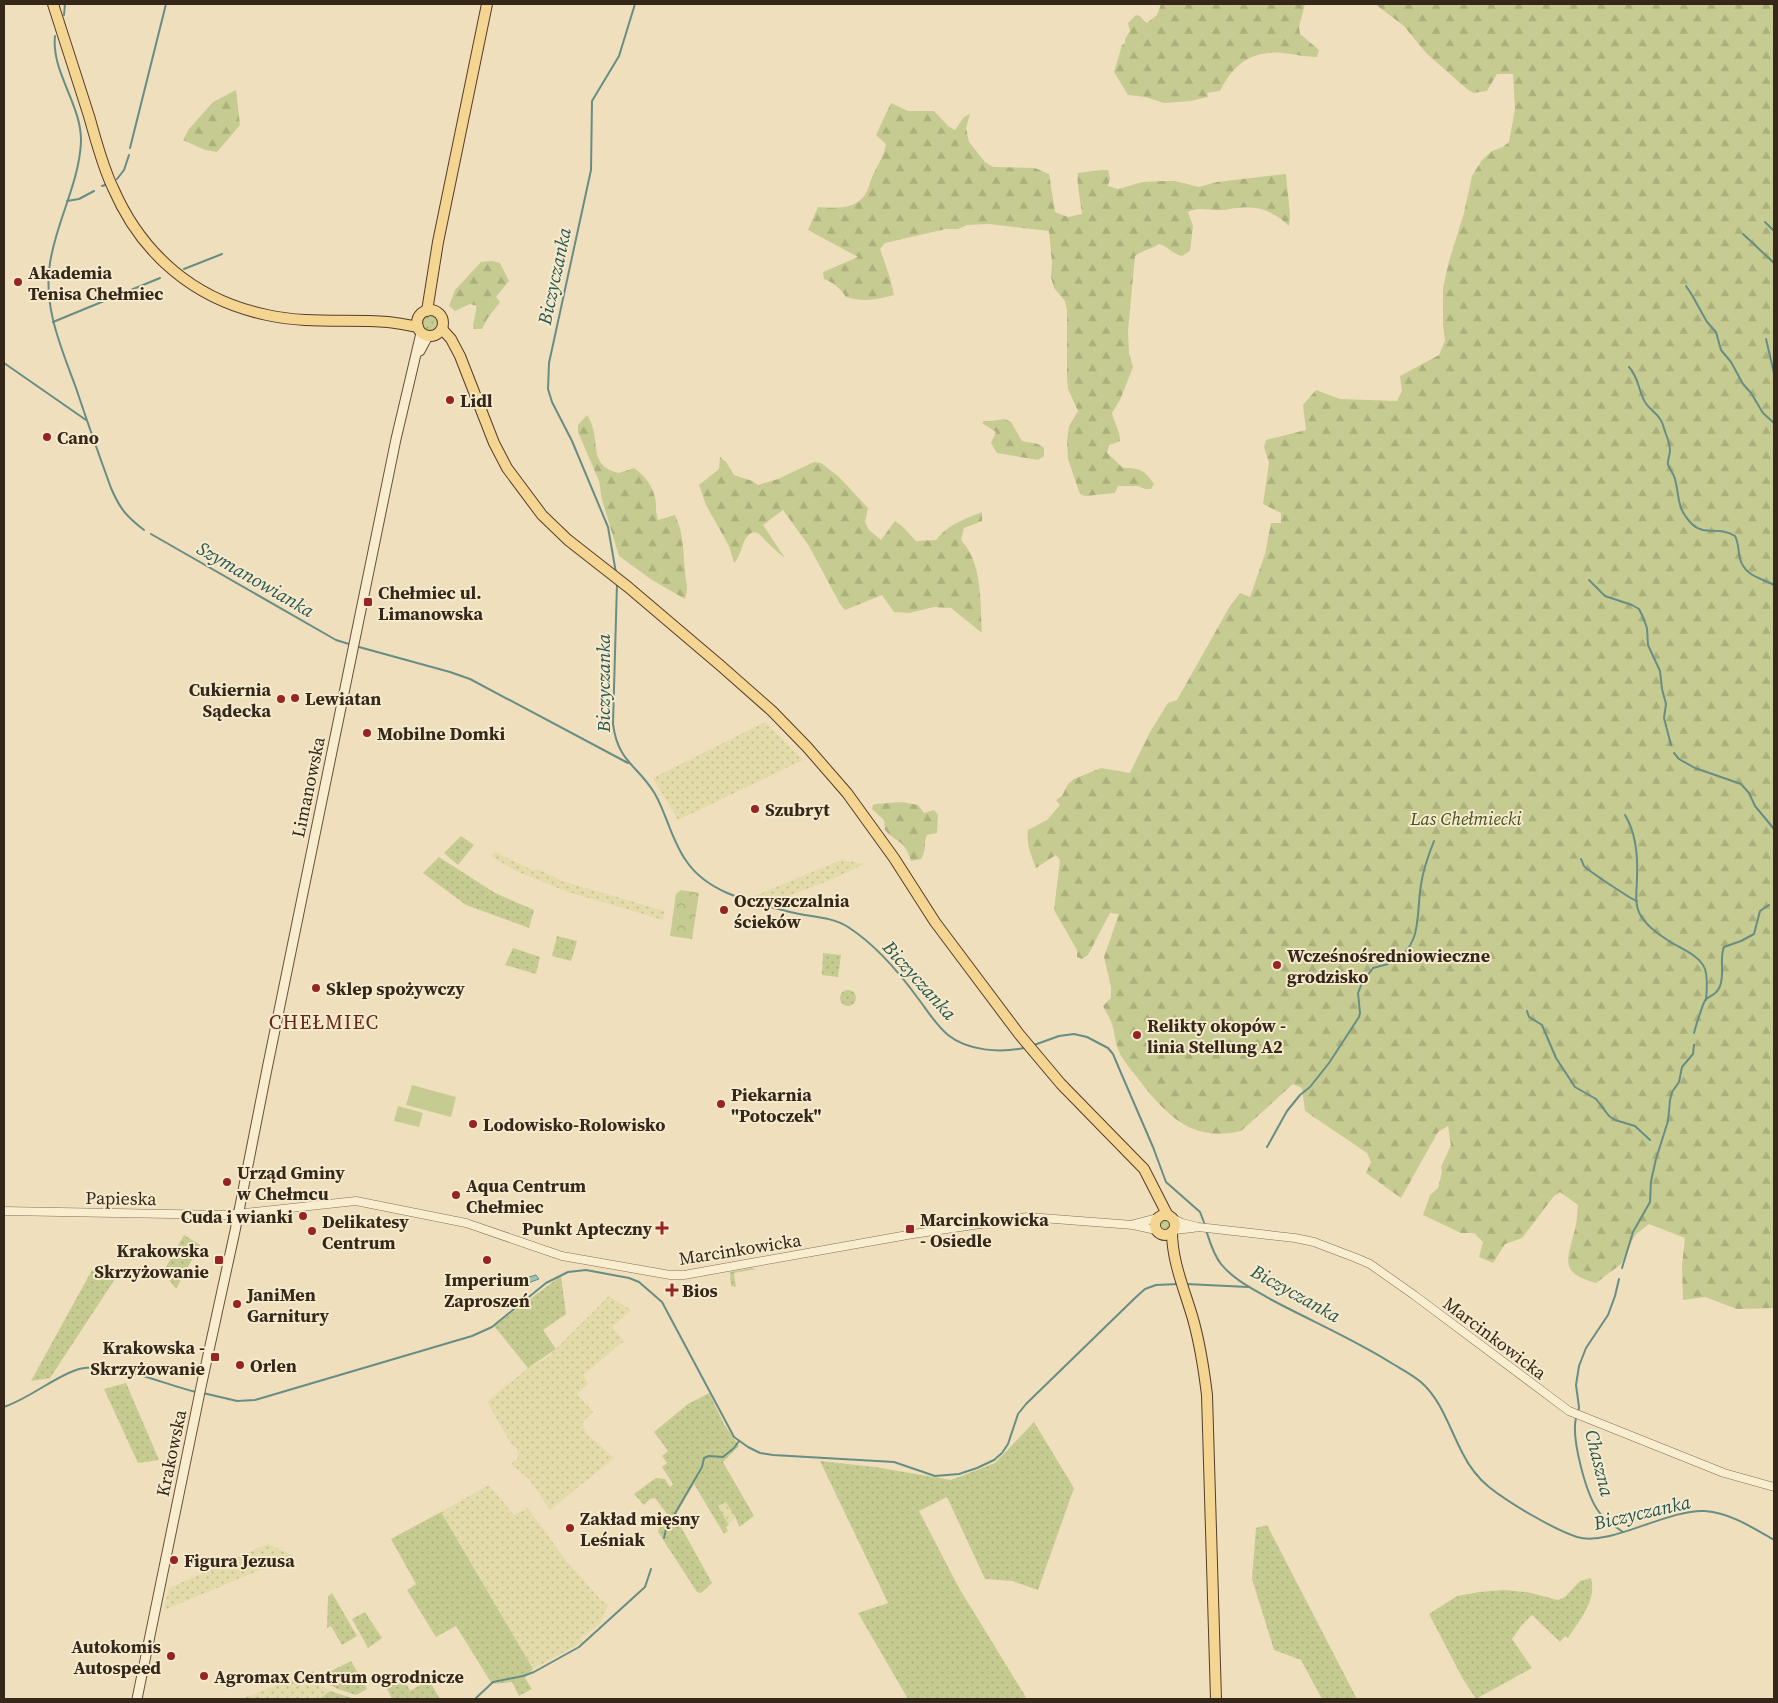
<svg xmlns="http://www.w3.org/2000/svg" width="1778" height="1703" viewBox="0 0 1778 1703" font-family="'Source Serif 4',serif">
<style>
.farmland{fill:url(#farmland-dots)}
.grass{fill:url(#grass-dots)}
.forest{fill:url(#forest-firs)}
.park{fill:url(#park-crowns)}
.pitch{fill:#c6cc91}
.water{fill:#a1c0b6;stroke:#688d84}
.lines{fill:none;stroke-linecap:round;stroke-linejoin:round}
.stream{stroke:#688d84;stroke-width:2}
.tertiary-casing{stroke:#866f56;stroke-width:9}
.secondary-casing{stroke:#685039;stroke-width:11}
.primary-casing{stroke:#543e2a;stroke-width:12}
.tertiary{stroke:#f9edd0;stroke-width:8}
.secondary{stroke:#f9edd0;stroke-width:9}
.primary{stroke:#f4d592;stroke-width:10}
.poi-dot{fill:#972425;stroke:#f6eacc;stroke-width:2}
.labels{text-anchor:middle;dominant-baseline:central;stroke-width:4;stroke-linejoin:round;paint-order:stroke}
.poi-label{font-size:18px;font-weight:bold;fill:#35281b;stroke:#f6eacc;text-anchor:start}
.street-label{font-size:18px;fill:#35281b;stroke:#f6eacc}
.park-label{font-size:18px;font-style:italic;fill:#465221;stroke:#f6eacc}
.water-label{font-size:19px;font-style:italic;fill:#295653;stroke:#f6eacc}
.quarter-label{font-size:20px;letter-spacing:1px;fill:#632819;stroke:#f6eacc}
</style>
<defs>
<pattern id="farmland-dots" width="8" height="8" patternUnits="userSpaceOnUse" patternTransform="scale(1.25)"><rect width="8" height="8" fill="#e4dbaa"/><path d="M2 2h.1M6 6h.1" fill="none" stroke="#c4bc92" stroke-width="1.8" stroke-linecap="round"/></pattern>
<pattern id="grass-dots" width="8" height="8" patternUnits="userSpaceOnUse" patternTransform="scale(1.25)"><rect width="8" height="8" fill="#c6cc91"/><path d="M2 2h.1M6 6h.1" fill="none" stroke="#abaf7c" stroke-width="1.8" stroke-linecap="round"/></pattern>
<pattern id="forest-firs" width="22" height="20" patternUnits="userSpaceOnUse" patternTransform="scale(1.25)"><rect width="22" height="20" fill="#c6cc91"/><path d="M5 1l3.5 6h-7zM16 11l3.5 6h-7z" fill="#abaf7c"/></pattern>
<pattern id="park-crowns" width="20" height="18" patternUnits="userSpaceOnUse" patternTransform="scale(1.25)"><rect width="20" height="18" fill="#c6cc91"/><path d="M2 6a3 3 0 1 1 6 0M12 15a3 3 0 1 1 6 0" fill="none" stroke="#abaf7c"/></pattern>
</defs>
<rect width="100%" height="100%" fill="#efdfbd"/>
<g class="farmland">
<polygon points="765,722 803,760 678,820 653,778"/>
<polygon points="495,852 534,871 537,869 562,881 664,911 663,920 565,891 516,871 491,856"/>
<polygon points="841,860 864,864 833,879 773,902 755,896"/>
<polygon points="609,1296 631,1310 612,1327 624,1341 583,1375 588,1384 577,1394 593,1412 582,1423 586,1433 614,1458 550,1510 529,1479 511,1464 518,1458 517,1448 512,1445 487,1402 528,1368 547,1358"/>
<polygon points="489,1485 514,1515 528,1508 567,1562 600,1599 608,1605 600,1624 580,1638 583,1642 533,1669 441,1512"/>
<polygon points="726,1501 736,1518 728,1524 718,1506"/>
<polygon points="268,1544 294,1556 164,1610 169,1588"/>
<polygon points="313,1671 320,1685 330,1691 319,1699 241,1699"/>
</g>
<g class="grass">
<circle cx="430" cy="323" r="9"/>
<polygon points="461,836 474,845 458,865 444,853"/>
<polygon points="439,857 495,893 534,910 529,928 466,905 423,873"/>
<polygon points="557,936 577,941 571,961 552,956"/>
<polygon points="513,948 540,957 536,974 505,965"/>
<polygon points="823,953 841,955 838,977 822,975"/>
<circle cx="848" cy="998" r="8"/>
<circle cx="1164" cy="1224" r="7"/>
<polygon points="184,1235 200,1245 176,1289 163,1272"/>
<polygon points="752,1268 756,1269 734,1273 736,1287 731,1286 730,1272"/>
<polygon points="92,1270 115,1279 50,1378 31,1381"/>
<polygon points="561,1276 566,1314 543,1330 556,1349 528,1368 494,1326"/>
<polygon points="126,1383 159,1460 138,1463 104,1389"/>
<polygon points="709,1393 724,1424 739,1446 723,1462 754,1516 739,1527 736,1518 726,1502 718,1506 729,1525 726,1527 728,1531 724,1534 694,1484 675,1516 712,1583 701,1593 697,1592 658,1532 660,1524 667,1514 655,1498 650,1499 644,1505 634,1494 656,1478 665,1479 670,1487 673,1484 662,1467 667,1463 662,1456 668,1451 654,1432 688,1404"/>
<polygon points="1034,1422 1074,1488 1038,1590 1012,1581 985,1579 947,1497 919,1511 959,1588 1027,1699 908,1699 858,1613 888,1603 820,1461 875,1467 951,1480 995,1463"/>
<polygon points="441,1512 533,1669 525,1678 532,1689 519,1696 512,1682 492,1684 456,1626 436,1637 407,1590 416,1584 391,1539"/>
<polygon points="1267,1525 1357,1699 1322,1699 1301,1660 1274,1650 1252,1579 1256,1528"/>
<path d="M 1591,1578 C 1597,1600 1580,1620 1568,1638 L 1565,1636 L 1560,1642 L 1532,1615 L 1521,1626 L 1512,1639 L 1532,1668 L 1476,1699 L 1463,1679 L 1429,1614 L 1457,1596 L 1479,1592 L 1503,1590 L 1527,1592 L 1558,1600 L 1565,1597 L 1580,1581 Z"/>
<polygon points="332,1593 357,1636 342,1645 331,1626 327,1628 328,1597"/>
<polygon points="365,1612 382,1638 368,1648 352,1619"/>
<path d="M 351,1661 L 367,1689 L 356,1695 C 341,1690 330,1688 321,1676 Z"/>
<polygon points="401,1673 410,1691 429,1680 440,1699 392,1699 384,1682"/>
<polygon points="330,1691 355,1699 319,1699"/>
</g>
<g class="forest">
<path d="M 1161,4 L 1305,4 L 1299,27 L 1300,34 L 1319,50 L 1317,57 C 1306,57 1294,54 1282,53 C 1252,50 1233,64 1220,91 L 1207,93 L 1208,97 L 1190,101 L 1164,103 L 1145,97 L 1128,95 L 1114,72 L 1122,45 L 1125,43 L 1125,39 L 1130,31 L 1128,23 L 1136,15 L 1140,16 L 1143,20 L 1147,23 L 1157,15 Z"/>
<path d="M 1375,4 L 1774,4 L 1774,1308 L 1737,1309 L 1705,1297 L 1683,1300 L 1682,1265 L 1685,1238 L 1649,1224 L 1635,1235 L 1621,1264 L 1596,1283 C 1561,1273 1566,1263 1574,1233 C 1577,1224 1577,1214 1578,1205 L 1560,1192 L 1554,1196 L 1522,1238 L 1505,1244 L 1493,1263 L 1479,1257 L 1483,1242 L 1474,1233 L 1461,1233 L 1423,1215 L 1430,1195 L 1438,1188 L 1442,1172 L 1441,1167 L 1451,1145 L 1448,1126 L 1438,1132 L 1401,1198 L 1366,1173 L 1371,1162 L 1367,1153 L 1305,1111 L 1302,1088 L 1293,1084 L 1241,1131 C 1195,1142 1170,1119 1143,1085 C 1136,1075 1126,1065 1120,1054 C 1115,1044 1115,1034 1112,1024 C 1110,1018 1106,1012 1103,1006 L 1111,998 L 1111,987 L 1104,957 L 1119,914 L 1110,913 L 1088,955 L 1082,959 L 1077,957 L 1077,950 L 1054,910 L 1060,860 L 1056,855 L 1036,868 C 1031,855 1026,844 1028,830 L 1047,820 L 1060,805 L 1056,800 L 1062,796 L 1068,784 L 1074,779 L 1101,768 L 1130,773 L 1150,732 L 1168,703 L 1177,700 L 1230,606 L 1240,593 L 1250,597 L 1265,554 L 1271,523 L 1281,523 L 1281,513 L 1263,504 L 1269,463 L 1264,447 L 1266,440 L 1306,430 L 1303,405 L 1316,390 L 1340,399 L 1397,401 L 1402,391 L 1400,376 L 1439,355 L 1445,341 L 1443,325 L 1443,288 L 1449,261 L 1464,213 L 1472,176 L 1482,160 L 1492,151 L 1503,147 L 1509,142 L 1515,109 L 1513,74 L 1497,74 L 1487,91 L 1473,93 L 1467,89 L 1426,53 L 1404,26 Z"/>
<polygon points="236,90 240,125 217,152 205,150 183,140 189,129 213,102"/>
<path d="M 891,103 L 908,111 L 934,111 L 948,126 L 955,130 L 964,117 L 970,114 L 966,128 L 969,142 L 985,162 L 993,167 L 1035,168 L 1049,174 L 1055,212 L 1068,217 L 1082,214 C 1081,205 1076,180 1078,173 L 1102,170 L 1108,170 L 1110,178 L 1108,186 L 1118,189 L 1143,182 L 1165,181 L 1175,181 L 1199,187 L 1217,182 L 1286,174 L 1290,215 L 1289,226 C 1275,212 1258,205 1237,208 C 1232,208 1227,210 1222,210 C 1210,211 1198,206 1188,212 L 1193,226 L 1190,251 L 1182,256 C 1170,253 1170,247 1159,244 C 1151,249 1143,250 1135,256 L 1128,331 L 1129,353 L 1133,367 L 1120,400 L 1112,413 C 1114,423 1120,430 1120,441 L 1109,445 L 1107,453 L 1123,468 C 1141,468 1144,470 1154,484 L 1151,489 L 1145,489 L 1138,486 L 1118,486 L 1115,493 L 1085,496 L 1080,494 L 1068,459 L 1067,441 L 1069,426 L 1078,411 L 1068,389 L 1067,378 L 1067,311 L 1065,301 L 1054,288 L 1051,277 L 1052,263 L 1049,231 L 989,224 L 967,225 L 958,229 L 946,229 L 885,243 L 880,249 L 890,278 L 894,295 C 877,300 862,302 846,297 C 840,288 834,283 824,279 L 823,272 L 858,257 L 808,230 L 818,207 C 835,208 854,210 865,195 C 869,189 870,180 874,173 C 879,163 884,155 886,144 L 876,135 Z"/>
<polygon points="492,261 500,263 509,281 496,297 500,302 487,319 482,329 474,329 473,325 477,306 470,304 455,311 449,306 455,290 481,262"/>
<path d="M 587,415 C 603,438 585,465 619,473 L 634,468 C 646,476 655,489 656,504 C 656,510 656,514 658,520 L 675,515 C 684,534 683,552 685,572 C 686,584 689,587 685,599 L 652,580 L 619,556 L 602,500 L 599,481 L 578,432 L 578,425 Z"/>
<polygon points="1005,419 1011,422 1022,441 1038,444 1044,448 1044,456 1038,460 997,453 991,443 996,432 982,423 984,421 991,421"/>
<path d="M 720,457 L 726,462 L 734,475 L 752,481 L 758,485 L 778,479 L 814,462 L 821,463 L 839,477 L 868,508 L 865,522 L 869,530 L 881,540 L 895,521 L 902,526 L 916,541 L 936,540 C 950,523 963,520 982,512 L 982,521 L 964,528 L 961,540 C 983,564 980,602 982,633 L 951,608 L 934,607 L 909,613 L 894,612 L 882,595 L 845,610 L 840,604 L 809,546 L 783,510 L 763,525 L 785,558 C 780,554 775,550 770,545 C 763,539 756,524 746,538 C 741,546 741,556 734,563 L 729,546 L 706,505 L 699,485 L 719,469 Z"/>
<path d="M 902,802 L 918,805 L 924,813 L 934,810 L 938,815 L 937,833 L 927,835 C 923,843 927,851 921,859 L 911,861 C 904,838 898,845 885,830 L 884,820 L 872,809 L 873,805 L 876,804 Z"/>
</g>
<polygon class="park" points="681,890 699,893 692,939 670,936 676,894"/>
<g class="pitch">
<polygon points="412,1085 456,1097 451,1117 406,1105"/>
<polygon points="398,1106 423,1113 419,1127 394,1121"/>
</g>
<polygon class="water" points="536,1275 539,1279 520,1286 518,1280"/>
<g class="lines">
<g class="stream">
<polyline points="64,15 65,4"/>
<path d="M 55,36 C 51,72 82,105 81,142 C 79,184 56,222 50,263 C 43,307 61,347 76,388 C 87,421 99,455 111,488 C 120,509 126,516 144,530"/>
<polyline points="130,148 166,4"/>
<polyline points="117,179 124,170 129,155"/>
<polyline points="102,186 105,185"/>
<polyline points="67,201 79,199 94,191"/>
<polyline points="1765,222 1774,231"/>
<polyline points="1743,234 1774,263"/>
<polyline points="184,269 222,254"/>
<polyline points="1686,286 1692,295 1707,322 1716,332 1721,350 1731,362 1743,384 1751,393 1763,413 1774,423"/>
<polyline points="53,322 160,278"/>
<polyline points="1766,339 1774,373"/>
<polyline points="4,363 86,420"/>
<path d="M 1629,367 C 1638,377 1638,387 1643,398 C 1647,410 1659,412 1663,425 C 1665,433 1670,442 1670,450 C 1670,455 1667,461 1668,465 C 1670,470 1674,474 1675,479 C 1680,498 1676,508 1692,524 C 1704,536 1720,526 1735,536 C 1739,543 1738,551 1740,559 C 1745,576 1761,578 1774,585"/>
<polyline points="151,534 336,640 349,644"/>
<polyline points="616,573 608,527 572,441 552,402 548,389 549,363 591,170 592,101 619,56 635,4"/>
<polyline points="1589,580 1605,596 1632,605 1639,609 1642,615 1647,628 1648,645 1660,671 1662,689 1666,704 1664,718 1671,745"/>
<path d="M 617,583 L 613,724 C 618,763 638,765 655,794 C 667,815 672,842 687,862 C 710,895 754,902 790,912 C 809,917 831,916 848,927 C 876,945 898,971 917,997 C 927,1010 935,1024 948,1035 C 968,1051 1000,1053 1024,1048"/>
<polyline points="359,647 450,672 470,679 628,763"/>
<polyline points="1674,753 1679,759 1695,768 1741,784 1749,793 1755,806 1774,829"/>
<path d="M 1625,815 C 1636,833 1638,857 1637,878 C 1637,891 1633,907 1643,919 C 1648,926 1658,934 1666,939 C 1678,948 1699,954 1705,969 C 1708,978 1707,990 1706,1000"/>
<path d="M 1581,859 C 1582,861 1583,864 1584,866 C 1586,869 1632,900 1637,901"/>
<path d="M 1393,961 C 1423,946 1416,913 1421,885 C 1423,870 1428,856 1434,841"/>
<polyline points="1527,1011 1529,1017 1542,1025 1556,1058 1575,1087 1596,1099 1609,1116 1615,1120 1635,1126 1650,1140"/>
<path d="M 1694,1033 C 1695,1029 1703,1002 1706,999 C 1713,994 1716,995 1720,986 C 1725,973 1719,959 1724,947 L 1741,941 L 1754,934 L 1760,911 L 1769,905"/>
<polyline points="1034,1045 1059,1036 1074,1034 1087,1037 1108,1048 1113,1054 1121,1073 1153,1147 1166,1182 1200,1212 1205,1225"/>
<polyline points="1267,1147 1287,1111 1300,1095 1310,1087 1329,1063 1359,1017 1360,1013 1358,993 1362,983 1373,968 1388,964"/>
<path d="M 1206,1230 C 1210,1242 1213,1254 1221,1264 C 1234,1280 1253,1289 1270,1299 C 1311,1321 1354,1339 1393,1364 C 1403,1370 1413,1375 1422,1383 C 1442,1401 1450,1430 1463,1454 C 1469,1466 1478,1478 1489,1487 C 1509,1503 1553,1529 1577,1537 C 1610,1547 1667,1509 1705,1511 C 1731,1513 1753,1528 1774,1540"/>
<polyline points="1622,1268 1633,1232 1650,1202 1651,1181 1656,1159 1668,1121 1670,1100 1672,1092 1679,1082 1682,1067 1693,1054 1694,1045"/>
<polyline points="1186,1284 1248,1287"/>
<polyline points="203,1393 237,1401 255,1400 472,1336 492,1327 546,1283 568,1272 586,1270 629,1278 639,1282 662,1302 734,1437 748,1447 760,1453 773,1455 894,1462 935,1476 959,1474 977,1468 994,1460 1002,1453 1008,1444 1018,1414 1026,1404 1135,1298 1145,1289 1156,1285 1179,1284"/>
<path d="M 4,1407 C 30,1398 51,1379 76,1370 C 109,1359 162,1384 196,1392"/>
<polyline points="1578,1413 1579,1407 1576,1385 1579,1366 1586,1348 1608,1315 1615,1296 1619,1279"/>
<path d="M 1576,1418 C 1571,1438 1586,1495 1599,1512 C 1605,1520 1614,1526 1623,1532"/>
<polyline points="664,1538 666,1529 702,1467 704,1458 709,1456 723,1457 734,1448 739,1441"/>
<polyline points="475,1699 493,1682 523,1676 534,1672 579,1647 645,1587 651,1569"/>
</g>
<defs>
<g id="tertiary">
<polyline points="4,1211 226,1215 356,1201 466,1223 562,1256 670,1275 684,1275 913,1234 1028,1217 1133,1225 1156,1230"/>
<polyline points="1174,1219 1182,1223 1198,1227 1295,1238 1314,1242 1356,1258 1370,1264 1414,1295 1569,1411 1724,1473 1774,1487"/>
<polyline points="1134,1224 1157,1218"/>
<polyline points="1174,1230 1193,1228"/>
</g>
<g id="secondary">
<polyline points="420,351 428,336"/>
<polyline points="137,1699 201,1387 235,1231 267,1069 396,439 421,333"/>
</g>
<g id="primary">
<path d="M 53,4 C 65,41 77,78 89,116 C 96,140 102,165 113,188 C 142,255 195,300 267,315 C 307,324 347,319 388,322 C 398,323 408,325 418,327"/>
<circle cx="430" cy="323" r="13"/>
<polyline points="427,311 438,242 487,4"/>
<polyline points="442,329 451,339 460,356 494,443 507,468 542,515 568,540 628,587 721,666 772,711 807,747 847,793 894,858 935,922 1019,1034 1061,1084 1144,1169 1167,1214"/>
<circle cx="1165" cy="1225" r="10"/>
<path d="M 1172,1232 C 1172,1262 1185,1291 1193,1319 C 1200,1344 1204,1370 1207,1395 L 1216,1699"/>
</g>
</defs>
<use href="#tertiary" class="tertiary-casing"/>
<use href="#secondary" class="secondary-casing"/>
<use href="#primary" class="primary-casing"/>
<use href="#tertiary" class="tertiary"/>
<use href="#secondary" class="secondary"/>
<use href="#primary" class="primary"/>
</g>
<g class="poi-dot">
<circle cx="18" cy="282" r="5"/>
<circle cx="450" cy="400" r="5"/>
<circle cx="47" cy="437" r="5"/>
<rect x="363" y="597" width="10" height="10" rx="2.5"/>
<circle cx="295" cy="698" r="5"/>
<circle cx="281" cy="699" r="5"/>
<circle cx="367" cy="733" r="5"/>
<circle cx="755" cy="809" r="5"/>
<circle cx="724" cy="910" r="5"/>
<circle cx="1277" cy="965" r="5"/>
<circle cx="316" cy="988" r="5"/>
<circle cx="1137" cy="1035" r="5"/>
<circle cx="721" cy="1104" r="5"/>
<circle cx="473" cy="1124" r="5"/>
<circle cx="227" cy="1182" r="5"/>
<circle cx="456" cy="1195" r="5"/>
<circle cx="303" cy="1216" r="5"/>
<path d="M659.5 1220.5h5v5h5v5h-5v5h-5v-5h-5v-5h5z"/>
<rect x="905" y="1224" width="10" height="10" rx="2.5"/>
<circle cx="312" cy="1231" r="5"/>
<rect x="214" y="1255" width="10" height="10" rx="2.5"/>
<circle cx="487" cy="1260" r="5"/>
<path d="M669.5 1282.5h5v5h5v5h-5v5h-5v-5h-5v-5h5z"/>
<circle cx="237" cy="1304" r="5"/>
<rect x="210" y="1352" width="10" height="10" rx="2.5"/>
<circle cx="240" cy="1365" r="5"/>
<circle cx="570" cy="1528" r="5"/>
<circle cx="174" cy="1560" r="5"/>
<circle cx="171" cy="1656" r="5"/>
<circle cx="204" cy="1676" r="5"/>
</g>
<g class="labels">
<g class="poi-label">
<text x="28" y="272">Akademia<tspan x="28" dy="21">Tenisa Chełmiec</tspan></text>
<text x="460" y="400">Lidl</text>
<text x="57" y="437">Cano</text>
<text x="378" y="592">Chełmiec ul.<tspan x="378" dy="21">Limanowska</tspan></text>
<text x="271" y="689" text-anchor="end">Cukiernia<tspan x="271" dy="21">Sądecka</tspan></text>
<text x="305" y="698">Lewiatan</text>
<text x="377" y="733">Mobilne Domki</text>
<text x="765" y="809">Szubryt</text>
<text x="734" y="900">Oczyszczalnia<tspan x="734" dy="21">ścieków</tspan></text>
<text x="1287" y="955">Wcześnośredniowieczne<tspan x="1287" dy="21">grodzisko</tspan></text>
<text x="326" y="988">Sklep spożywczy</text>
<text x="1147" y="1025">Relikty okopów -<tspan x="1147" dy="21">linia Stellung A2</tspan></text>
<text x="731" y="1094">Piekarnia<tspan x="731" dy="21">"Potoczek"</tspan></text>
<text x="483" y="1124">Lodowisko-Rolowisko</text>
<text x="237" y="1172">Urząd Gminy<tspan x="237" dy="21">w Chełmcu</tspan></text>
<text x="466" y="1185">Aqua Centrum<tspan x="466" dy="21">Chełmiec</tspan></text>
<text x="293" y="1216" text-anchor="end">Cuda i wianki</text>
<text x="920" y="1219">Marcinkowicka<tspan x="920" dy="21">- Osiedle</tspan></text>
<text x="322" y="1221">Delikatesy<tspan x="322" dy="21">Centrum</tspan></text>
<text x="652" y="1228" text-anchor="end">Punkt Apteczny</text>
<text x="209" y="1250" text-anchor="end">Krakowska<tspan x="209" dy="21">Skrzyżowanie</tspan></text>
<text x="487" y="1279" text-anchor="middle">Imperium<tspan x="487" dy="21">Zaproszeń</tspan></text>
<text x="682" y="1290">Bios</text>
<text x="247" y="1294">JaniMen<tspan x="247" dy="21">Garnitury</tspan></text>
<text x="205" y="1347" text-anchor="end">Krakowska -<tspan x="205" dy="21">Skrzyżowanie</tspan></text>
<text x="250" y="1365">Orlen</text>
<text x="580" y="1518">Zakład mięsny<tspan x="580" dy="21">Leśniak</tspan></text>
<text x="184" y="1560">Figura Jezusa</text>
<text x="161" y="1646" text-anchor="end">Autokomis<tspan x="161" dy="21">Autospeed</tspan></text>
<text x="214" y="1676">Agromax Centrum ogrodnicze</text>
</g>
<g class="street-label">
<text transform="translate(308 787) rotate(-78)">Limanowska</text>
<text transform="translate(121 1198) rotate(1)">Papieska</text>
<text transform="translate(740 1249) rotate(-9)">Marcinkowicka</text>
<text transform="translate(1495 1338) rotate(37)">Marcinkowicka</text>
<text transform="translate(171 1453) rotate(-78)">Krakowska</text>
</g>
<g class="park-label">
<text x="1466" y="818">Las Chełmiecki</text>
</g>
<g class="water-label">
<text transform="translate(554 276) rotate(-78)">Biczyczanka</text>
<text transform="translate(256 579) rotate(30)">Szymanowianka</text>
<text transform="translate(603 683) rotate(-90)">Biczyczanka</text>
<text transform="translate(920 980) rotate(48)">Biczyczanka</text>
<text transform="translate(1296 1293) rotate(29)">Biczyczanka</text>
<text transform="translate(1600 1463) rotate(76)">Chaszna</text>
<text transform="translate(1642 1512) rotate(-13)">Biczyczanka</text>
</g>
<g class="quarter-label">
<text x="324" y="1022">CHEŁMIEC</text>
</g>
</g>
<rect width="1778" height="1703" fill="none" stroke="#35281b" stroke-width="10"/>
</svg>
